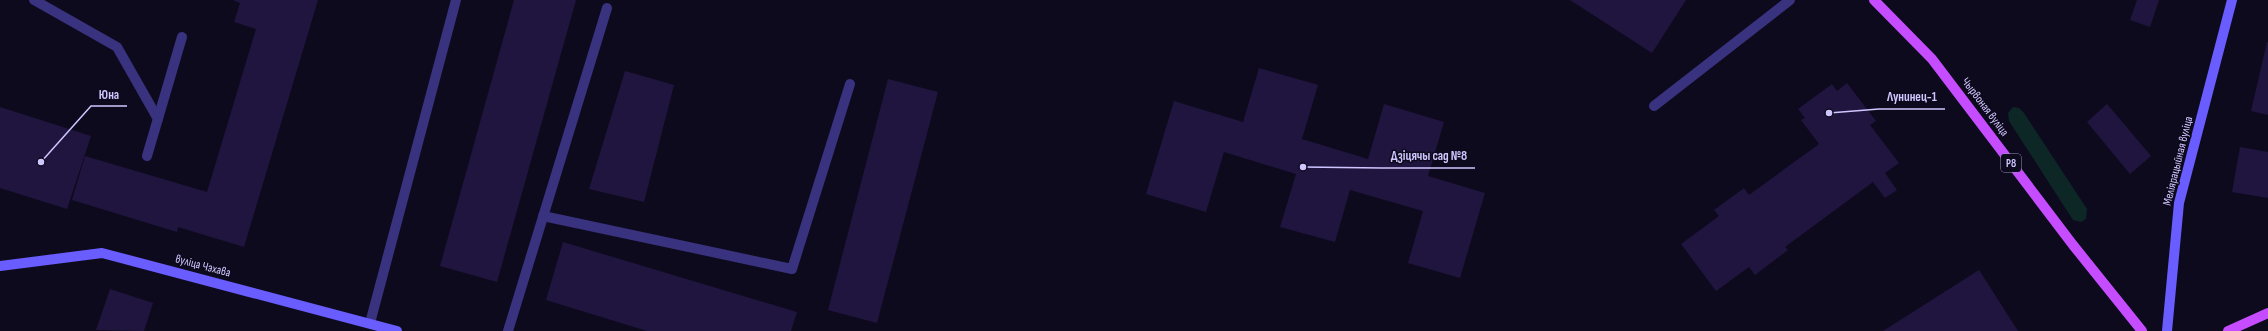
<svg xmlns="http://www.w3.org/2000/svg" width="2268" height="331" viewBox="0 0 2268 331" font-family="'Sofia Sans Condensed',sans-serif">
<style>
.grass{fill:#0d2727}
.building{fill:#20153f}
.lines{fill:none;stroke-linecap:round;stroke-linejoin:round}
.lane{stroke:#39327f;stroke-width:10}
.secondary{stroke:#695dff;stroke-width:10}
.primary{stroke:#c54dff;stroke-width:10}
.labels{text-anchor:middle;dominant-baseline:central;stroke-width:3;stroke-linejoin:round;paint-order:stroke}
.shield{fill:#0e0a1d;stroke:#968ebb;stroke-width:1}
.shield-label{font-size:11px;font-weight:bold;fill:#d0c6ff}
.street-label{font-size:12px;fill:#d0c6ff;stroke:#0e0a1d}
.leader{fill:none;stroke:#d0c6ff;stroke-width:1.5}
.callout-dot{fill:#d0c6ff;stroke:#0e0a1d;stroke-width:1.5}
.callout-label{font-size:13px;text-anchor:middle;font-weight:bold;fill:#d0c6ff;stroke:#0e0a1d;stroke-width:3;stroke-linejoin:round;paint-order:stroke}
</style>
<rect width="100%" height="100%" fill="#0e0a1d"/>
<polygon class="grass" points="2013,107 2019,108 2024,113 2087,209 2086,219 2081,222 2073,220 2009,121 2008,113"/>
<g class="building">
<polygon points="233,0 318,0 244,247 178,227 177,232 72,200 85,156 207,192 256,29 234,22 240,3"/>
<polygon points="514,0 576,0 497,282 440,266"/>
<polygon points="1570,0 1686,0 1652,53"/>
<polygon points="2137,0 2159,0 2150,27 2130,20"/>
<polygon points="2267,42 2268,42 2268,115 2251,111"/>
<polygon points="1259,68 1318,85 1302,139 1368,159 1384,104 1444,122 1428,176 1485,193 1460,278 1408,263 1423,211 1350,190 1335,242 1280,227 1296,174 1224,152 1206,212 1146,194 1174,101 1243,122"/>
<polygon points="625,71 674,85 644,202 589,189"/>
<polygon points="888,79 938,92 877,323 828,310"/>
<polygon points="1847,83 1876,121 1870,125 1899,163 1885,173 1897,190 1885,198 1873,182 1785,247 1788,250 1755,275 1749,267 1716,291 1681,244 1719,216 1714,210 1744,188 1749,195 1819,144 1801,120 1805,118 1798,109 1832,84 1837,91"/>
<polygon points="2107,104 2151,156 2130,174 2087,122"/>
<polygon points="0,107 91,136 67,209 0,188"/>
<polygon points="2240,147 2268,152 2268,198 2232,192"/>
<polygon points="563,242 797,312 791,331 647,331 546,300"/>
<polygon points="1979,270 2018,331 1883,331"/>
<polygon points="110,289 153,303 144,331 96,330"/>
</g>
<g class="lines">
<g class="lane">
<polyline points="34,0 117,47 158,119"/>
<polyline points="1654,106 1790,0"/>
<polyline points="147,156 182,37"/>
<polyline points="543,216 792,269 850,84"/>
<polyline points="370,323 456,0"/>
<polyline points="508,331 607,8"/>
</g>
<g class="secondary">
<polyline points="0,266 102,253 397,331"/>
<polyline points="2167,331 2179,203 2232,0"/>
</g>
<g class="primary">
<polyline points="1874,0 1932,59 2073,245 2142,331"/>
<polyline points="2228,331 2268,313"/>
</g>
</g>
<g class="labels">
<rect class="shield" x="2001" y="154" width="20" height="18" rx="3"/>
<g class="shield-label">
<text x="2011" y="163">Р8</text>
</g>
<g class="street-label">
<text transform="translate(1985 107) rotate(53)">Чырвоная вуліца</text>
<text transform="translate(2178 161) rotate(-76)">Меліярацыйная вуліца</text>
<text transform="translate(203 266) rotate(15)">вуліца Чэхава</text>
</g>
</g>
<path class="leader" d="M41 162L91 106H127M1829 113L1879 109H1945M1303 167L1382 168H1475"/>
<g class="callout-dot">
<circle cx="41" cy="162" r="4"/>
<circle cx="1829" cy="113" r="4"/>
<circle cx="1303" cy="167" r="4"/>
</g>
<g class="callout-label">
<text x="109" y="99">Юна</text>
<text x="1912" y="101">Лунинец-1</text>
<text x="1429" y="160">Дзіцячы сад №8</text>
</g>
</svg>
